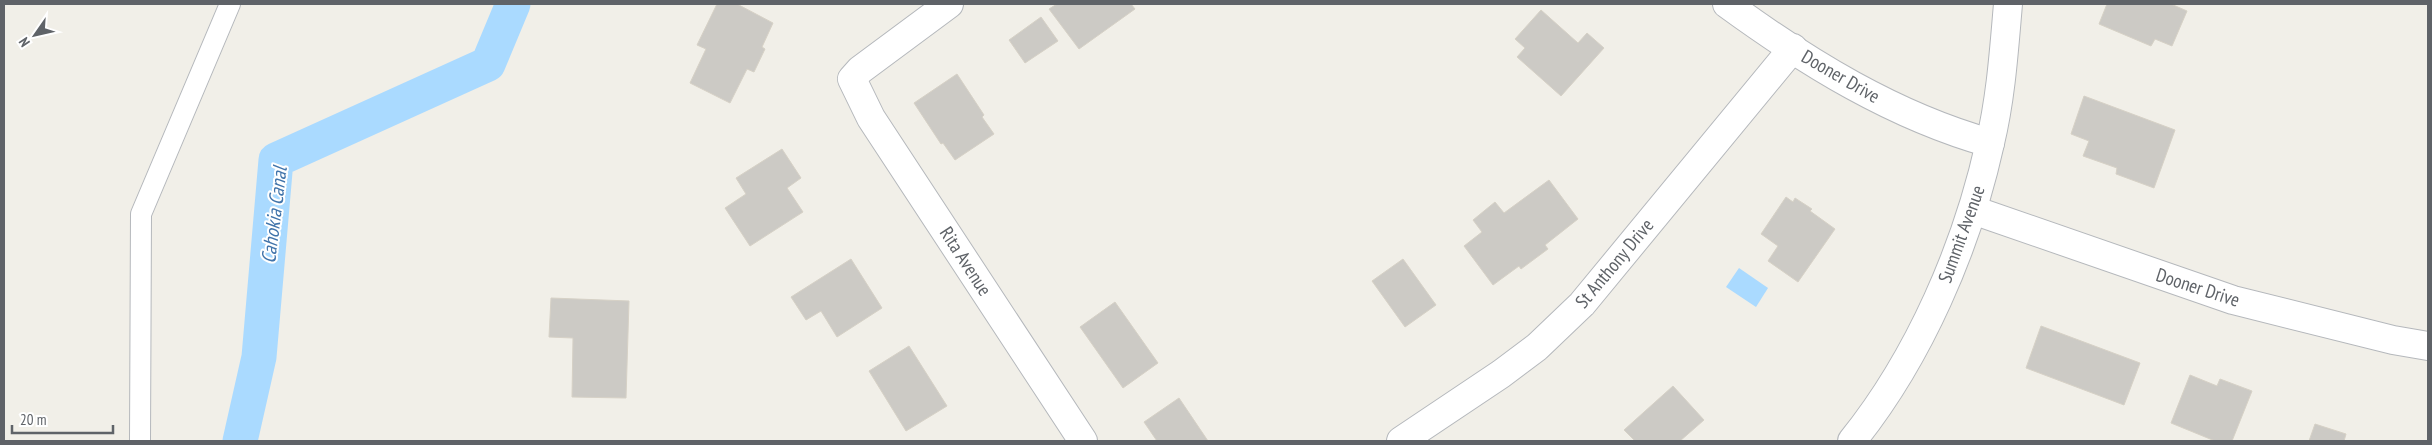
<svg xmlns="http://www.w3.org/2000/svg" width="2432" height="445" viewBox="0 0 2432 445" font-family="'PT Sans Narrow',sans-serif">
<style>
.water{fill:#aadaff}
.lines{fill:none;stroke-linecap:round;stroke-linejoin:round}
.canal{stroke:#aadaff;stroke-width:35}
.building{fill:#cccac5;stroke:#d6d1c6}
.service-casing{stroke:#b5b8bc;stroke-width:22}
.minor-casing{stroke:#b5b8bc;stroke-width:30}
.tertiary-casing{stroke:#b5b8bc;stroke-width:30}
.service{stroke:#fff;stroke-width:20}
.minor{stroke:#fff;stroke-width:28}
.tertiary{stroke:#fff;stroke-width:28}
.labels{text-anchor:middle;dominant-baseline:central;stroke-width:4;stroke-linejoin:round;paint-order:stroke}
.street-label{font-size:19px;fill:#5f6368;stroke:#fff}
.water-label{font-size:20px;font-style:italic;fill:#4174aa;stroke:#fff}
</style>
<rect width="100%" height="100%" fill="#f1efe8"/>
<polygon class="water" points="1739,268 1768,288 1756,307 1726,287"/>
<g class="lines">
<polyline class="canal" points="240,441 259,357 276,160 488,64 513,4"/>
</g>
<g class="building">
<polygon points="717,4 737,4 773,23 762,47 765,49 754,72 747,69 730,103 690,83 706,49 697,45"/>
<polygon points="1057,4 1131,4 1135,9 1079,49 1049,9"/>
<polygon points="2107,4 2171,4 2187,11 2172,46 2155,39 2151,46 2099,24"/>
<polygon points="1541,10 1578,43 1587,33 1604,48 1561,96 1517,57 1525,48 1515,39"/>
<polygon points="1041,17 1058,41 1025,63 1009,40"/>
<polygon points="957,74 984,115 982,117 994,134 955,160 943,143 941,144 914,103"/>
<polygon points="2084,96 2175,130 2154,188 2116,174 2117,168 2083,156 2089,141 2071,134"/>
<polygon points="782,149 801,178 787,188 803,212 750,246 725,208 746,194 736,178"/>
<polygon points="1549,180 1578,219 1545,245 1548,249 1521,269 1519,266 1493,285 1464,246 1482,232 1473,220 1495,202 1504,213"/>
<polygon points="1786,197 1793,202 1795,198 1812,209 1810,211 1835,229 1798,282 1768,261 1778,246 1761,234"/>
<polygon points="851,259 882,308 837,337 821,311 806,320 791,297"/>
<polygon points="1403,259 1436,305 1405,327 1372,281"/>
<polygon points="551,298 629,301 626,398 572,397 573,338 549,337"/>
<polygon points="1115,302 1158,363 1123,388 1080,327"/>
<polygon points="2041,326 2140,363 2124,405 2026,368"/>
<polygon points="909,346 947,406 906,431 869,371"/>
<polygon points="2190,375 2217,386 2220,379 2252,391 2232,441 2215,441 2171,423"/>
<polygon points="1673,386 1704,420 1680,441 1635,441 1624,430"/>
<polygon points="1179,398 1208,441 1157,441 1144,422"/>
<polygon points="2315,424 2346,434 2344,441 2309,441"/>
</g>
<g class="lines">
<defs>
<polyline id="service" points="140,441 141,214 230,4"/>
<g id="minor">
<polyline points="949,4 860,70 852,79 871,118 1083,441"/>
<path d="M 1727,4 C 1808,63 1894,116 1990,143"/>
<polyline points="1973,210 2233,300 2393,340 2428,346"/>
<polyline points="1401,441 1501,374 1537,347 1582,304 1793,48"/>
</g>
<path id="tertiary" d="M 1852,441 C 1919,358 1967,247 1990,143 C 2001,97 2004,50 2008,4"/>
</defs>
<use href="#service" class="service-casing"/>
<use href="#minor" class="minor-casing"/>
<use href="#tertiary" class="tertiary-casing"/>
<use href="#service" class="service"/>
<use href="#minor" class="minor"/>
<use href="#tertiary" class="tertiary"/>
</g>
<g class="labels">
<g class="street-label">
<text transform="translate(1841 76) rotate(30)">Dooner Drive</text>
<text transform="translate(1961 234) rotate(-70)">Summit Avenue</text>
<text transform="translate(966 261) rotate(57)">Rita Avenue</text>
<text transform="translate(1614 263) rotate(-50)">St Anthony Drive</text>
<text transform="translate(2198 287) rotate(18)">Dooner Drive</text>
</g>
<g class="water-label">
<text transform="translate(274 215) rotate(-83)">Cahokia Canal</text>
</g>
</g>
<rect width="2432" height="445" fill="none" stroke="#5f6368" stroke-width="10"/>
<g transform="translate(35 35) rotate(236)" stroke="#ffffff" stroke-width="4" paint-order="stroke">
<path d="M0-4L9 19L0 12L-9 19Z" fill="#5f6368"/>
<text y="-8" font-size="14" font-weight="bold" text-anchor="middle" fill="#5f6368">N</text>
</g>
<path d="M12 425v8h101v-8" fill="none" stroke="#5f6368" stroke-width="2.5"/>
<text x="20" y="425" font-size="15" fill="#5f6368" stroke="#ffffff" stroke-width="4" paint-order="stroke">20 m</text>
</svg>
